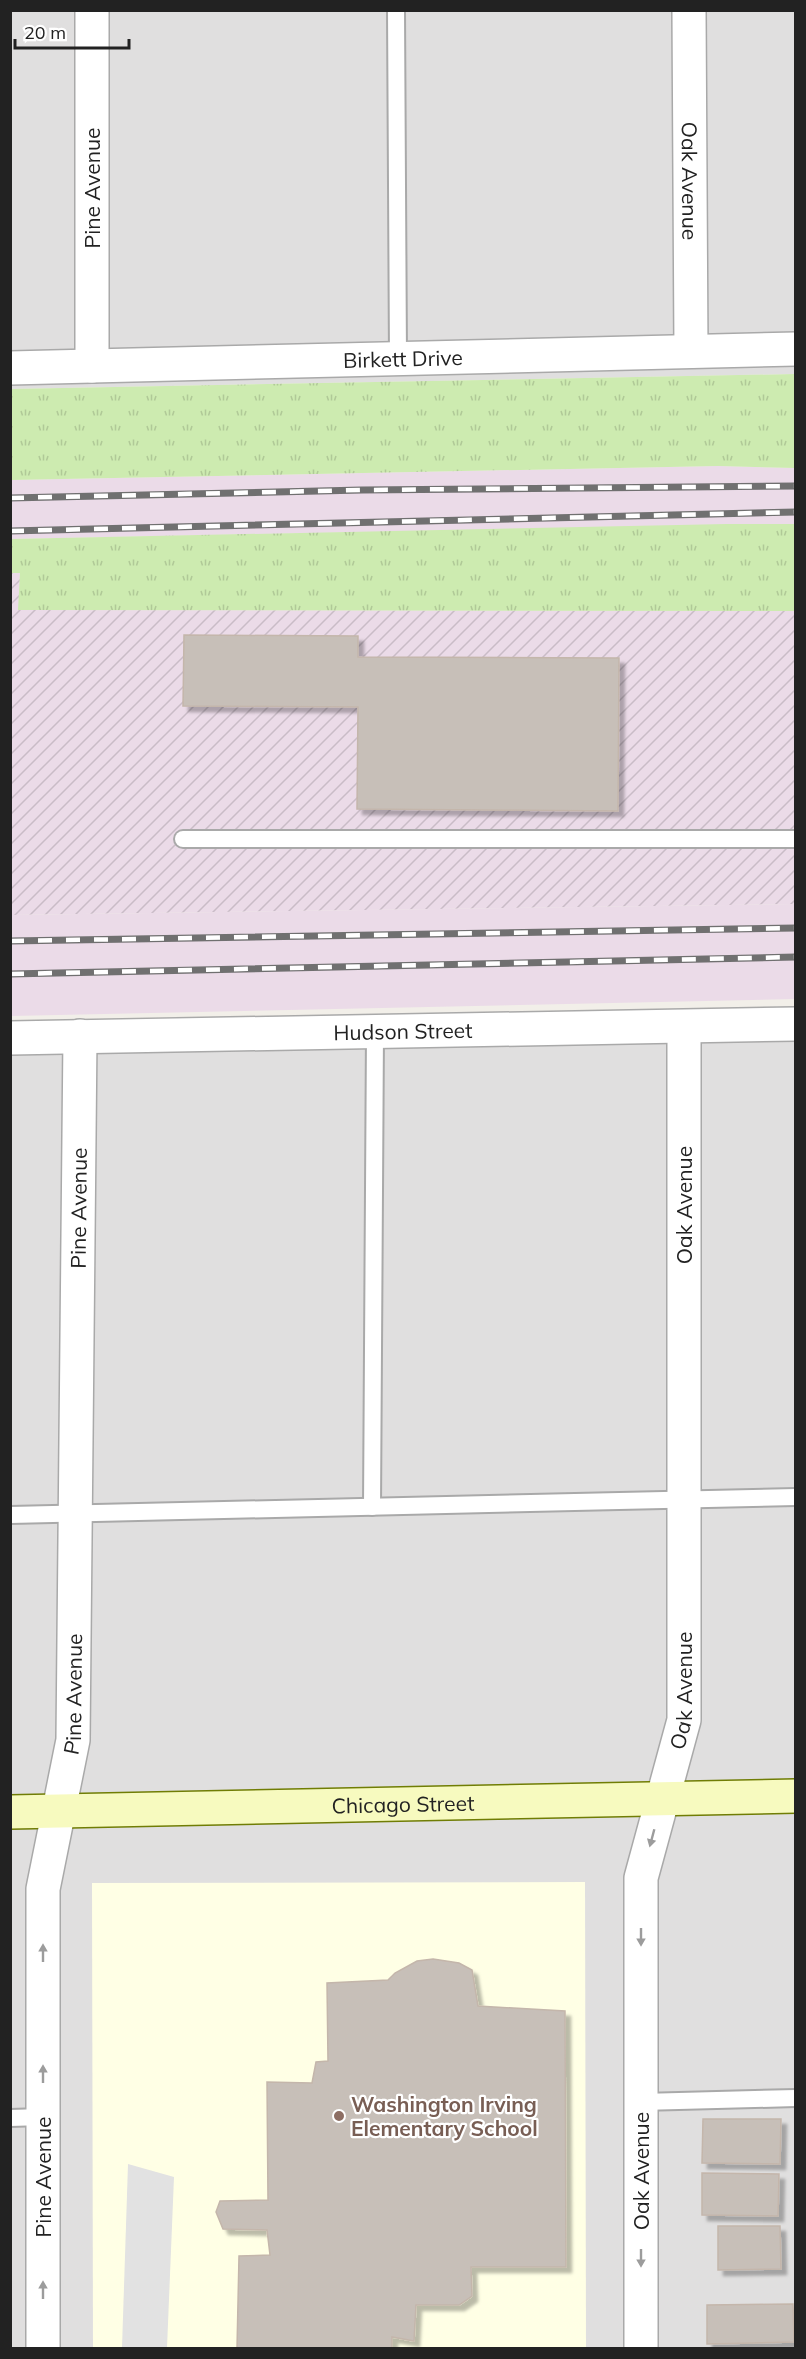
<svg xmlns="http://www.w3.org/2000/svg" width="806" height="2359" viewBox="0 0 806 2359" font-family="Mulish,sans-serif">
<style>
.residential{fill:#e0dfdf}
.industrial{fill:url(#industrial-furrows)}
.education{fill:#ffffe5}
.railway{fill:#ebdbe8}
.grass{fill:url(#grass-tufts)}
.parking{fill:#e2e2e2}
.building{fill:#c7bfb8;stroke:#c4b6ab;stroke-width:1.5;filter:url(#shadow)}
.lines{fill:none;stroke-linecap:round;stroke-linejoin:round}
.service-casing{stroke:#a9a9a9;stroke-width:20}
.minor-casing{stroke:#a9a9a9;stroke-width:36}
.secondary-casing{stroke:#707d05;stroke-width:36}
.service{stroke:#fff;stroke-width:16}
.minor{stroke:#fff;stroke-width:33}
.secondary{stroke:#f7fabf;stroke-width:33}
.rail-casing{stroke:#707070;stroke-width:7}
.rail{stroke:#fff;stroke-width:4.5;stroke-dasharray:14;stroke-linecap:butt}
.oneway{fill:#9c9c9c}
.education-dot{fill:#8d6e63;stroke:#fff;stroke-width:2}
.labels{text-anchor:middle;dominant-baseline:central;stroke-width:4.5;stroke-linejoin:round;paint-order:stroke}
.street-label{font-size:21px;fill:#222;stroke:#fff}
.education-label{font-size:21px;font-weight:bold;fill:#785e54;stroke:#fff;text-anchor:start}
</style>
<defs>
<pattern id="industrial-furrows" width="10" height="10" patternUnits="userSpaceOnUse" patternTransform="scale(1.5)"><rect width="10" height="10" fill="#ebdbe8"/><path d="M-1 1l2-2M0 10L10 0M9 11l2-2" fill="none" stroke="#c9bcc7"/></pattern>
<pattern id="grass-tufts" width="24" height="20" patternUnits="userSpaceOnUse" patternTransform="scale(1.5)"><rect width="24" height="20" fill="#cdebb0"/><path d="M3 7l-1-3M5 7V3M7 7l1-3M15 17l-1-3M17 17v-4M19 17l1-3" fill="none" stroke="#b0c997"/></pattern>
<filter id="shadow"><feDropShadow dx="5.5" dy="5.5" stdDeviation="1.5" flood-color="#0004"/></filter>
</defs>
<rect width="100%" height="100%" fill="#f2efe9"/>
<g class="residential">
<polygon points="10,11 795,11 795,374 11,389"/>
<polygon points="795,1021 795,1798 11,1812 10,1037"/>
<polygon points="795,1802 795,2348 11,2348 10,1818"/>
</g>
<polygon class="industrial" points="10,573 20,573 19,610 795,611 795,904 11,915"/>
<polygon class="education" points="585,1882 586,2348 93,2348 92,1883"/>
<g class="railway">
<polygon points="718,466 795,468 795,524 11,539 10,480"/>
<polygon points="795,904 795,999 11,1016 11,915"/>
</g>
<g class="grass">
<polygon points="795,374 795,468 718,466 11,480 11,389"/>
<polygon points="726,524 795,524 795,611 18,610 20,573 11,573 11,539"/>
</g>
<polygon class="parking" points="128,2164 174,2177 167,2348 122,2348"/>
<g class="building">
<polygon points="184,635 358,636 358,657 619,658 618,811 357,809 358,707 183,706"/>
<polygon points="433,1959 459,1963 472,1970 478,2006 565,2011 566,2267 471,2267 472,2296 459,2305 416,2305 414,2341 392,2337 392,2348 237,2348 239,2256 270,2255 267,2230 223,2229 216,2212 220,2201 268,2200 267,2082 312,2083 316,2062 328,2061 327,1983 388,1980 395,1973 417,1961"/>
<polygon points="703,2119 781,2119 780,2164 702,2163"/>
<polygon points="702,2173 779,2174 778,2216 702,2215"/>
<polygon points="718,2226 780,2226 781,2269 718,2270"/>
<polygon points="793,2304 794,2342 707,2344 707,2305"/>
</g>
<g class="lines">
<defs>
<g id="service">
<polyline points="396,10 398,358"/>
<polyline points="183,839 796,839"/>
<polyline points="372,1507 375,1032"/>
<polyline points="10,1515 796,1497"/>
<polyline points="641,2102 796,2098"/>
<polyline points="10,2118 43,2117"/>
</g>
<g id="minor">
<polyline points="92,10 92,366"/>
<path id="s1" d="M 689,10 L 691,351"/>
<path id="s2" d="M 10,368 L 796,349"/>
<path id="s3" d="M 10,1038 L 796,1024"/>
<path id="s4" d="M 43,2348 L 43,1889 L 73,1740 L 80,1036"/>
<path id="s5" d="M 641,2348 L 641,1878 L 684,1720 L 684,1027"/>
</g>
<g id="secondary">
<path id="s6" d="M 10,1812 L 796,1796"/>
</g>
</defs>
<use href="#service" class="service-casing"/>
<use href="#minor" class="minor-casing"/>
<use href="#secondary" class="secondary-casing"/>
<use href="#service" class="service"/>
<use href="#minor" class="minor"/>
<use href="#secondary" class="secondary"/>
<defs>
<g id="rail">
<polyline points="10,498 362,490 796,486"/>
<polyline points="10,531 796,512"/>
<polyline points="10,941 796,928"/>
<polyline points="10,974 796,957"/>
</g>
</defs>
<use href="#rail" class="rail-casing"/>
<use href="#rail" class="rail"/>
</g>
<defs><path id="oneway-solid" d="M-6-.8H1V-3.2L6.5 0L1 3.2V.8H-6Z" transform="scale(1.5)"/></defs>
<g class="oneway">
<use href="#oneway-solid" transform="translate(652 1838) rotate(105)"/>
<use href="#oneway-solid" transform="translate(641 1937) rotate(90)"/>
<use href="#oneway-solid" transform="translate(43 1953) rotate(-90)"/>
<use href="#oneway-solid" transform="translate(43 2074) rotate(-90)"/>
<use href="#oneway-solid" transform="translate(641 2258) rotate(90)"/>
<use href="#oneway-solid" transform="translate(43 2290) rotate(-90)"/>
</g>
<circle class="education-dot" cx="339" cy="2116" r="6"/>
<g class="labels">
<g class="street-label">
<text stroke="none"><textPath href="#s1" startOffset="171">Oak Avenue</textPath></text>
<text transform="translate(92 188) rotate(-90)">Pine Avenue</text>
<text stroke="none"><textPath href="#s2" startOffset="393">Birkett Drive</textPath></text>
<text stroke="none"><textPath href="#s3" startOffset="393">Hudson Street</textPath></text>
<text transform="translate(684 1205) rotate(-90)">Oak Avenue</text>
<text stroke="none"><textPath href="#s4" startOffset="1143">Pine Avenue</textPath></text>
<text stroke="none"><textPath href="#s5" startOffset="663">Oak Avenue</textPath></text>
<text stroke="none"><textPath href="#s4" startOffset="657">Pine Avenue</textPath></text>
<text stroke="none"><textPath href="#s6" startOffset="393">Chicago Street</textPath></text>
<text transform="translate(641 2171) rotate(-90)">Oak Avenue</text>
<text transform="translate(43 2177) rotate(-90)">Pine Avenue</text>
</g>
<g class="education-label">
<text x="351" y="2104">Washington Irving<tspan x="351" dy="24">Elementary School</tspan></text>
</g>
</g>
<rect width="806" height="2359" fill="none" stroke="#222222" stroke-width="24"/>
<path d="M15 39v9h114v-9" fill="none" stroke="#222222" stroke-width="3"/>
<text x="24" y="39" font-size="18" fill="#222222" stroke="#ffffff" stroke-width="4.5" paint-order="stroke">20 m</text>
</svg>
